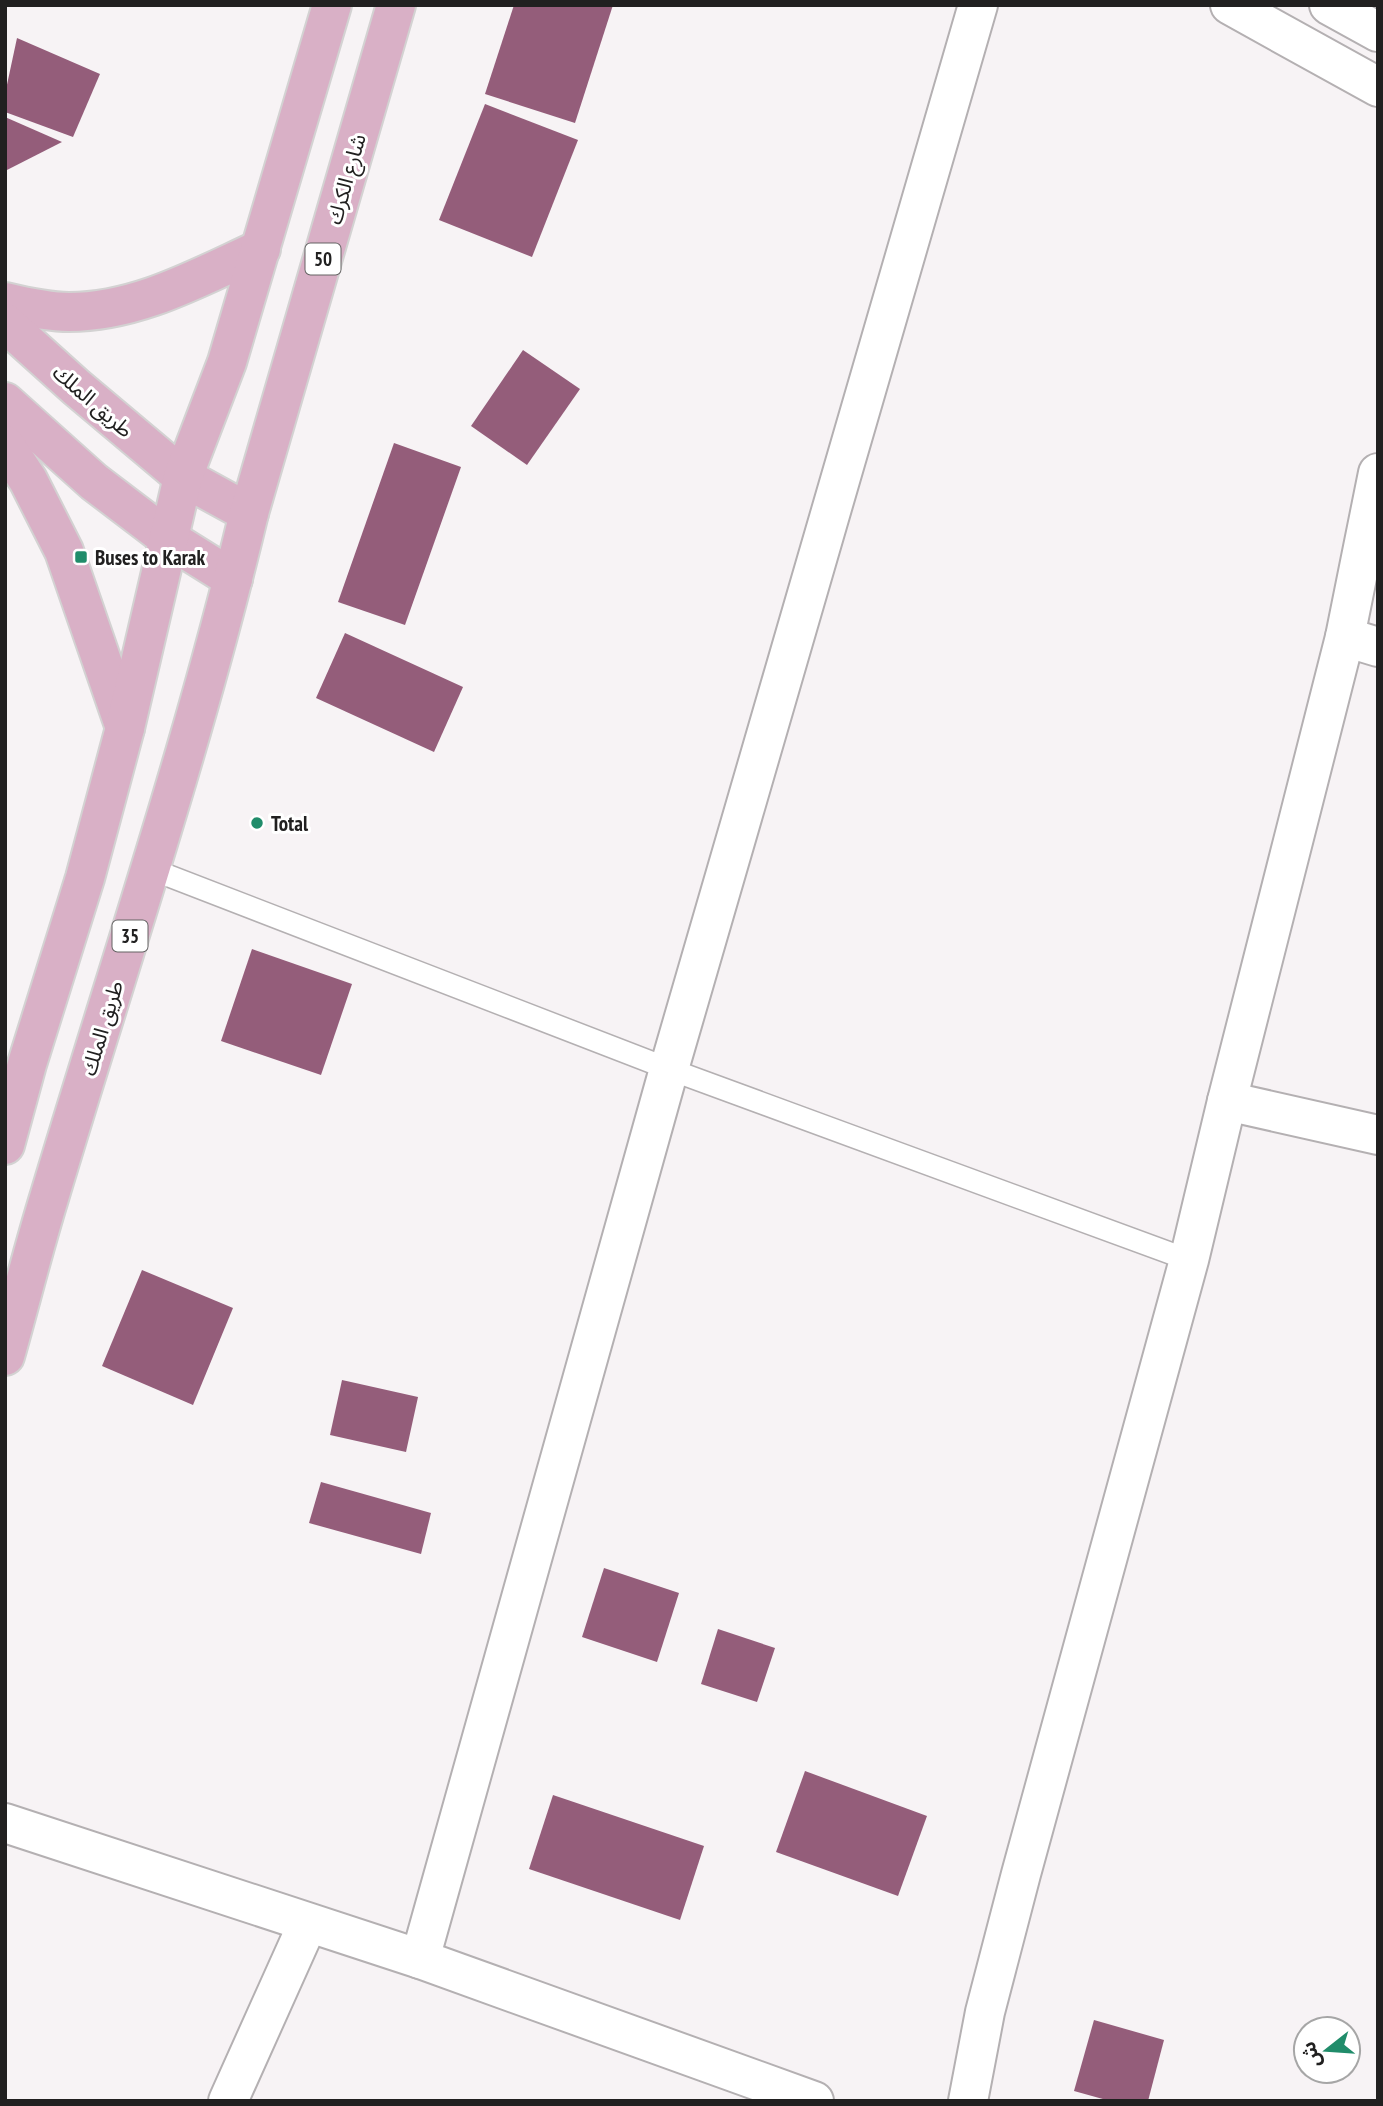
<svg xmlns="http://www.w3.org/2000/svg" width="1383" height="2106" viewBox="0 0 1383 2106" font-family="'PT Sans Narrow','Noto Sans Arabic',sans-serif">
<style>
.building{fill:#945d7a}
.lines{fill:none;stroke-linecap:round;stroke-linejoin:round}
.service-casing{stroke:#b4b0b2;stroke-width:24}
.minor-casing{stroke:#b4b0b2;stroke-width:42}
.tertiary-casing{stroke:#b4b0b2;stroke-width:42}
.primary-casing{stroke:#d3d2d2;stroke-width:42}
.service{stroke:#fff;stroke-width:21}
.minor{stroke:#fff;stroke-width:38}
.tertiary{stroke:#fff;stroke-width:38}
.primary{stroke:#d9b0c6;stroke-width:38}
.poi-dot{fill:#208c6a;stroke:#fff;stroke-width:2.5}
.labels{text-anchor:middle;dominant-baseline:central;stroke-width:6;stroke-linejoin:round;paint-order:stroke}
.shield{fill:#fff;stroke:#646363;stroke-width:2}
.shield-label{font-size:19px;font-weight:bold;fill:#212020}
.street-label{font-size:21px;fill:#212020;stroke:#fff}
.poi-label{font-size:21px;font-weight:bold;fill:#212020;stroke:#fff;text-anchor:start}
</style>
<rect width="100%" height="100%" fill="#f7f3f5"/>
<g class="building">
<polygon points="514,5 613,5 575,123 485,94"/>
<polygon points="17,38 100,74 73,137 5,112 5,94"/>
<polygon points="485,104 578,140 532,257 439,220"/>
<polygon points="5,117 62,142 5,171"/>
<polygon points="523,350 580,389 527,465 471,426"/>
<polygon points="394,443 461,467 405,625 338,602"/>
<polygon points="345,633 463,687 434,752 316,698"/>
<polygon points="252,949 352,984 321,1075 221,1041"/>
<polygon points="142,1270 233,1308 193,1405 102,1366"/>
<polygon points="342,1380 418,1397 406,1452 330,1435"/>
<polygon points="321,1482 431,1513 421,1554 309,1523"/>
<polygon points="604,1568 679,1593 657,1662 582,1637"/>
<polygon points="718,1629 775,1648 757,1702 701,1684"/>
<polygon points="805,1771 927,1816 898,1896 776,1852"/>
<polygon points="553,1795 704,1846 680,1920 529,1869"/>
<polygon points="1094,2020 1164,2040 1148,2101 1110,2101 1074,2091"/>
</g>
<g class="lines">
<defs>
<polyline id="service" points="151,869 669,1069 1189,1260"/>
<g id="minor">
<polyline points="1345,637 1378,647"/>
<polyline points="1227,1101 1378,1135"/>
<polyline points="5,1823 420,1959 814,2101"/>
<polyline points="420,1959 669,1069 978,5"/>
<polyline points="228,2101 308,1923"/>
<polyline points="968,2101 985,2012 1021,1874 1189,1260 1227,1101 1345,637 1378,473"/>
</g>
<g id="tertiary">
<polyline points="1230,5 1378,87"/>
<polyline points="1329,5 1378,32"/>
</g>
<g id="primary">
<path d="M 5,302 C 26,307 48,312 69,312 C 138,312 199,277 261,249"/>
<polyline points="5,323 76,387 183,477 249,513"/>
<polyline points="5,402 94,482 169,539 233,579"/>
<polyline points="5,445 28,480 64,551 125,728"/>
<polyline points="5,1145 27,1064 85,878 125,728 183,477 227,362 332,5"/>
<path d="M 5,1356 C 20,1303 33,1250 49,1198 C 117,970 194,745 249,513 L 396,5"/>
</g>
</defs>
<use href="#service" class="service-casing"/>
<use href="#minor" class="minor-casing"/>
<use href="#tertiary" class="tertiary-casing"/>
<use href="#primary" class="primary-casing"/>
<use href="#service" class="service"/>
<use href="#minor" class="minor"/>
<use href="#tertiary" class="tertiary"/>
<use href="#primary" class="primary"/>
</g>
<g class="poi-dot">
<rect x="74" y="550" width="14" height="14" rx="3.5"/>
<circle cx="257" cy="823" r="7"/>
</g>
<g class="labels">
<g class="shield">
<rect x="305.5" y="243.5" width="35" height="31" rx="5"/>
<rect x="112.5" y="920.5" width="35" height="31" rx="5"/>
</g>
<g class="shield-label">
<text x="323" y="259">50</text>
<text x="130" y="936">35</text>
</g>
<g class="street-label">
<text transform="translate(346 179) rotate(-74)">شارع الكرك</text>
<text transform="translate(93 401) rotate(41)">طريق الملك</text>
<text transform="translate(102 1028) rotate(-73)">طريق الملك</text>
</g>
<g class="poi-label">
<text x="95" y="557">Buses to Karak</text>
<text x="271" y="823">Total</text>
</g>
</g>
<rect width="1383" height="2106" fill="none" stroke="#212020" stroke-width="14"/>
<g transform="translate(1327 2050) rotate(253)"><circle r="33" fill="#ffffff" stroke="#a6a6a6" stroke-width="2"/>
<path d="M0-5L12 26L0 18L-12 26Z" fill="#208c6a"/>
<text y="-10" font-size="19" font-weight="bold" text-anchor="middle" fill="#212020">ش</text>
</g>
</svg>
